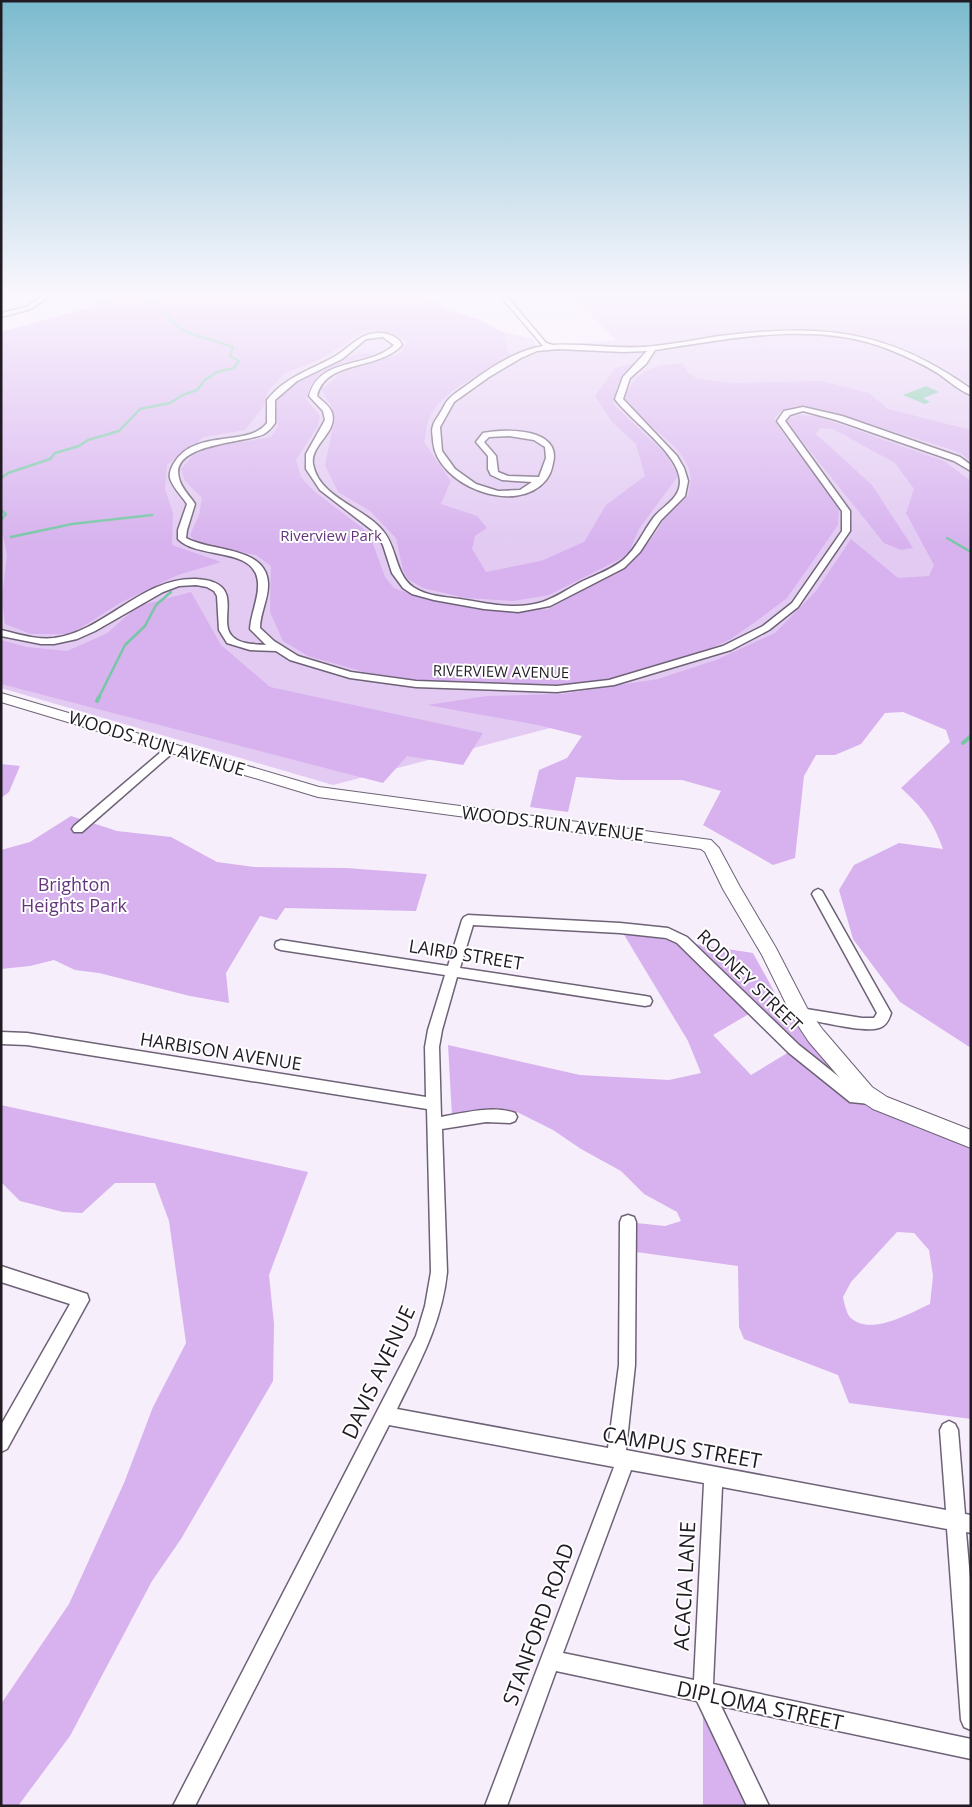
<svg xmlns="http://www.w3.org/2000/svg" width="972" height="1807" viewBox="0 0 972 1807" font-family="'Open Sans',sans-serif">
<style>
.green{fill:#e2caf2}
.forest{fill:#d7b2ee;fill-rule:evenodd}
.water{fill:#78c6a6}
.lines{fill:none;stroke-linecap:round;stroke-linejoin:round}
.stream-far1{stroke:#78c6a6;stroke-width:2.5}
.stream{stroke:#78c6a6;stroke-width:4}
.street-casing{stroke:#6e6276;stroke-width:3}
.secondary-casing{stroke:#6e6276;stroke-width:2}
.street{fill:#fff;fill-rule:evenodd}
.secondary{fill:#fff;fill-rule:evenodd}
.labels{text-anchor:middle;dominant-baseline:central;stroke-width:4;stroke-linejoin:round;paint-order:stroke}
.far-park-label{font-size:15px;fill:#63367c;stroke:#fff}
.far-street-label{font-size:15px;fill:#201b23;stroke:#fff}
.street-label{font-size:18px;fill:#201b23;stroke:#fff}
.park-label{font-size:18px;fill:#63367c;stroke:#fff}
.near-street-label{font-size:21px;fill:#201b23;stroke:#fff}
</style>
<rect width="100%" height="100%" fill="#f7eefc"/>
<polygon class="green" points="349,293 533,339 537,347 616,340 568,293 971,293 971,696 558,726 333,785 1,688 1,347"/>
<g class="forest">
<path d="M 116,293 L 423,293 L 445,309 L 478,319 L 504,333 L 510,359 C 485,370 440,392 429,419 C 426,426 426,435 424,442 L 451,481 L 441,504 L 477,516 L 487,528 L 475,536 L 472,549 L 486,572 L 541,561 L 584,542 L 606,505 L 645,476 L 636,444 L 612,422 L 595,396 L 615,368 L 636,363 L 616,388 L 613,404 L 666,454 L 678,476 L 639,529 L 628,555 L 549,595 L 513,601 L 466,598 L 423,588 L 408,579 L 403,570 L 396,538 L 370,511 L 338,492 L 325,465 L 334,422 L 331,405 L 321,390 L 342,372 L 401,353 L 408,341 L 389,333 L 367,330 L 319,360 L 285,373 L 268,391 L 264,406 L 245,430 L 204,437 L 167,465 L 165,489 L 173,513 L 172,545 L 221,562 L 178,575 L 120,603 L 71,634 L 31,634 L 5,624 L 2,598 L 7,555 L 3,536 L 1,534 L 1,332 L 91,307 Z"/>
<path d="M 365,353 L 373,355 C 347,362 311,369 306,399 L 320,416 L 318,426 L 296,460 L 301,477 L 314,491 L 369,533 L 385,577 L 394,588 L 419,597 L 477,608 L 504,609 L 527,607 L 547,610 L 620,570 L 636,558 L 657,531 L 665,516 L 688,496 C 689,490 692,480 690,473 C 684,445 643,424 624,401 C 634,370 653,365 683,363 L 688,373 L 698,379 L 734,383 L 822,381 L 869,393 L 888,409 L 971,430 L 971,462 L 962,454 L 947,448 L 853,419 L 797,406 L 781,411 L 774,419 L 780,429 L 839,508 L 838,525 L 787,598 L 758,620 L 731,639 L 669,667 L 623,680 L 571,686 L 430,682 L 364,672 L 308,656 L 283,641 L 270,612 L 271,566 L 256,555 L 197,543 L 190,535 L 199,515 L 202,498 L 185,481 L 181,469 L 193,455 L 211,447 L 271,437 L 278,426 L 274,403 C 295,379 333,357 365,353 Z"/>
<path d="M 800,415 L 819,417 L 944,461 L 971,481 L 971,1048 L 900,1002 L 853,939 L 839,890 L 854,865 L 899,843 L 943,849 C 933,821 923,808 901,788 L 950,742 L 946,730 L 903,712 L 885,713 L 861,744 L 835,755 L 816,755 L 804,776 L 795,858 L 773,865 L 703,825 L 721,791 L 682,780 L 620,780 L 576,777 L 568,812 L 530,807 L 539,770 L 567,758 L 582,736 L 538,725 L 427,705 L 487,696 L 562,694 L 658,679 L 716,660 L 775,633 L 816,591 L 851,539 L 898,578 L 929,576 L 934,565 L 906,513 L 914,489 L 895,463 L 833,429 L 820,428 L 816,434 L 872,485 L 913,548 L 901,550 L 884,543 L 789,425 L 786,419 Z"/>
<polygon points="191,592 221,645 270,687 483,733 463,765 407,756 383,783 1,684 1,640 26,647 67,651 106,634 138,606"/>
<polygon points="1,764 20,766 9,792 1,798"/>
<polygon points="71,816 117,831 171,837 217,862 254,867 346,868 427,874 416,911 285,908 277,920 260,916 226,973 229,1003 190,996 99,973 75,970 54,960 30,966 1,969 1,850 30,842"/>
<path d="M 623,933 L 753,953 L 785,1011 L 841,1079 L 867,1106 L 971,1148 L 971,1419 L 849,1403 L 838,1375 L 744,1339 L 739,1327 L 738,1266 L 636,1252 L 636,1223 L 665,1226 L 681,1221 L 677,1212 L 644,1194 L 621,1171 L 581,1149 L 553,1130 L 517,1112 L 479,1111 L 452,1116 L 448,1045 L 580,1075 L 669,1080 L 701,1073 L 688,1041 ZM 754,1011 L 794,1049 L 751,1075 L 713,1035 ZM 897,1232 L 914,1233 L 929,1250 L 933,1276 L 930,1304 C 910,1313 868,1338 849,1316 C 846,1311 844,1302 843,1297 L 851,1282 Z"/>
<polygon points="1,1105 308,1172 269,1275 274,1324 273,1381 181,1539 152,1581 70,1736 18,1806 1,1806 1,1704 69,1604 124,1483 153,1407 186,1343 169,1221 155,1183 115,1183 82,1213 63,1212 20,1201 1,1182"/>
<polygon points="703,1692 758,1806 703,1806"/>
</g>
<polygon class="water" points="926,386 939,392 923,398 930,402 925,404 903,395"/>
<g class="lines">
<g class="stream-far1">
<polyline points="1,478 8,473 50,459 55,453 79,446 88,440 119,431 140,409 170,403 183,395 197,390 205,380 217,372 234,368 239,361 230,356 233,347 183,331 146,296"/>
<polyline points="1,510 6,514 1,520"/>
<polyline points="11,537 72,524 152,515"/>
<polyline points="947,538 971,552"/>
<polyline points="98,699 125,645 145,626 156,605 171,592"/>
</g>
<g class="stream">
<polyline points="97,701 99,697"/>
<polyline points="963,743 971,736"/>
</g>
<defs>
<g id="street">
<polygon points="46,293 53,293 31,309 1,317 1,313 27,307"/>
<path d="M 498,293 L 504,293 L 546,343 L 553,345 C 583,343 613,349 644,347 C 669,345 694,340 719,336 C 820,324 886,328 971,389 L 971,395 C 960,391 949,381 939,374 C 923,364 906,356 888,349 C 816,320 730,339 655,350 L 646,364 L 630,378 L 623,399 L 677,456 L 684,468 L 688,481 L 685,496 L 661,520 L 640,552 L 624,568 L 550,606 L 518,612 L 484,609 L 434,600 L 412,594 L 403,588 L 392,573 L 383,545 L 377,534 L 320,490 L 306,469 L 306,454 L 325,420 L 323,411 L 309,396 C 320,356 368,369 394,345 L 383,337 L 366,339 L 342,359 L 297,381 L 275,400 L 275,423 C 272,427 269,431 264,434 C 247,443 169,443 179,478 C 181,488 190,496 195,504 L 187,530 L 186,538 C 211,552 266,546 268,583 C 269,598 260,613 260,628 L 274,641 L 298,656 L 351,672 L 416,681 L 557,686 L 609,680 L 723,646 L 763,626 L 792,603 L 842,531 L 842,511 L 777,421 L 784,411 L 803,407 L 842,416 L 960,457 L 971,465 L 971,471 L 954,461 L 836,420 L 803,411 L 790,415 L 785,421 L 850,511 L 850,531 L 798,607 L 769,630 L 731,650 L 614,685 L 557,692 L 416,687 L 350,678 L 290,660 L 276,651 L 250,650 L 227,643 L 219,630 L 217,596 L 214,591 L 207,587 L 196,585 L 179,586 L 163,592 L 95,631 L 77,639 L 54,644 L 41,644 L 1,636 L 1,630 C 18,634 36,640 54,638 C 106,631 142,577 196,579 C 249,582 215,621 233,637 C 242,645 256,644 266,645 L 250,629 C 251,613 259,598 258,583 C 256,546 198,560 178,539 L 178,530 L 187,504 C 182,496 173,488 170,478 C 169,473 171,468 174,463 C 195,428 248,448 267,423 L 267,400 C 284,378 308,371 332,358 C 351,348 362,328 387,334 C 393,336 399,338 402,345 C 378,371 326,359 317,396 C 322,401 330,406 332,413 C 338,432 310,445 313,464 C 319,498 364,507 383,531 C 397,547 395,574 413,587 C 426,596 445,597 460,599 C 486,603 513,610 539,603 C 554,599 569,588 583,581 C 596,575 612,569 623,560 C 637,548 643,531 654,517 C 664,505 680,499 680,481 C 679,453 631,421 615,399 L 623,377 L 647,351 L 623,352 L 558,349 L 537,351 L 521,358 L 489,377 L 454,402 L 440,427 L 442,451 L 455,469 L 476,484 L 498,491 L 520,490 L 532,482 L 502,480 L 491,475 L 488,469 L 488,456 L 476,442 L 483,433 C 505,428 562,428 553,463 C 552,469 550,475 546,480 C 516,517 436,485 433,441 C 433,436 431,430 433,426 C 434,421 438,417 440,413 C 443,409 445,403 448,400 C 455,392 467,386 475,379 C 495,365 518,350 543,346 ZM 509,436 L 534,440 L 545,447 L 546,458 L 539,477 L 508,476 L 498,472 L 496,456 L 484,442 L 489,437 Z"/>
<polygon points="172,744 176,746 177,748 176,750 82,832 74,832 72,829 74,826 168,746"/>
<path d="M 818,889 L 822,891 L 891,1013 C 889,1020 886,1026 879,1028 C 863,1033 818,1021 800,1018 L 795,1017 L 793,1013 L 795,1009 L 800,1008 L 862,1018 L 874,1018 L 877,1013 L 812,894 L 814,891 Z"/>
<path d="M 468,915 L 620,923 L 668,928 L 687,937 L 799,1045 L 858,1092 L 875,1094 L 877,1098 L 875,1102 L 870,1104 L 850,1102 L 789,1053 L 677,943 L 666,938 L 620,933 L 473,925 L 460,968 L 645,996 L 650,997 L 652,1001 L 650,1005 L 645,1006 L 457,977 L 442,1030 L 439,1047 L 441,1117 C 464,1113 493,1105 515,1113 L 517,1117 L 515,1121 L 510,1123 L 486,1122 L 442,1129 L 447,1272 C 442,1323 419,1364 397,1409 L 608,1448 L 619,1365 L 620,1222 L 622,1217 L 628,1215 L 634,1217 L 636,1222 L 635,1365 L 626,1450 L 946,1510 L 940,1430 L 943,1424 L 949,1421 L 955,1424 L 958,1430 L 965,1514 L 971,1515 L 971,1533 L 966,1532 L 971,1590 L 971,1730 L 964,1727 L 961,1720 L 947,1529 L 722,1487 L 713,1684 L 971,1739 L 971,1759 L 721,1706 L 769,1806 L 747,1806 L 697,1701 L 556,1671 L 507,1806 L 485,1806 L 614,1467 L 389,1425 L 195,1806 L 173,1806 L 416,1336 L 425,1306 L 431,1272 L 427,1109 L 27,1045 L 1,1044 L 1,1032 L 27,1033 L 426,1097 L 425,1047 L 428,1030 L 445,975 L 281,950 L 276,948 L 275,945 L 276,942 L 281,940 L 448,966 L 462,920 L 464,917 ZM 631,1470 L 704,1483 L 694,1680 L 563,1653 Z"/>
<polygon points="1,1266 81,1292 87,1294 89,1300 7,1449 1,1452 1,1425 70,1304 1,1282"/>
</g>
<polygon id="secondary" points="1,693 319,787 711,840 719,848 740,887 776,948 807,1008 823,1030 872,1087 887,1097 971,1130 971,1148 873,1109 858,1099 809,1042 793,1018 762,955 723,889 705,852 701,849 318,797 1,702"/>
</defs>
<use href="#street" class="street-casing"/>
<use href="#secondary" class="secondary-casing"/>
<use href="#street" class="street"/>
<use href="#secondary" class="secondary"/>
</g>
<linearGradient id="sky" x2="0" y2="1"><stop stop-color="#7bbbce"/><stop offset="0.54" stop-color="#fbf7fe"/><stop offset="1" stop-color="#fbf7fe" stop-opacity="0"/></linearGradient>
<rect width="972" height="546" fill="url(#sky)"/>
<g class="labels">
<g class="far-park-label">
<text x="331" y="535">Riverview Park</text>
</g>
<g class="far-street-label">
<text transform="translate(501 671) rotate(1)">RIVERVIEW AVENUE</text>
</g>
<g class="street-label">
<text transform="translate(157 743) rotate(17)">WOODS RUN AVENUE</text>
<text transform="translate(553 823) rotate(7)">WOODS RUN AVENUE</text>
<text transform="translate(466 954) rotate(9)">LAIRD STREET</text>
<text transform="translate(750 980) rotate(44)">RODNEY STREET</text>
<text transform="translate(221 1051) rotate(9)">HARBISON AVENUE</text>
</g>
<g class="park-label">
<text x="74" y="884">Brighton<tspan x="74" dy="21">Heights Park</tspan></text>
</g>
<g class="near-street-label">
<text transform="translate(378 1372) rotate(-65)">DAVIS AVENUE</text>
<text transform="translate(682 1447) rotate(10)">CAMPUS STREET</text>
<text transform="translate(684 1586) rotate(-87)">ACACIA LANE</text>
<text transform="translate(538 1624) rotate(-70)">STANFORD ROAD</text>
<text transform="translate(760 1705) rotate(12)">DIPLOMA STREET</text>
</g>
</g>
<rect width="972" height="1807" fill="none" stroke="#201b23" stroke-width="5"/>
</svg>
